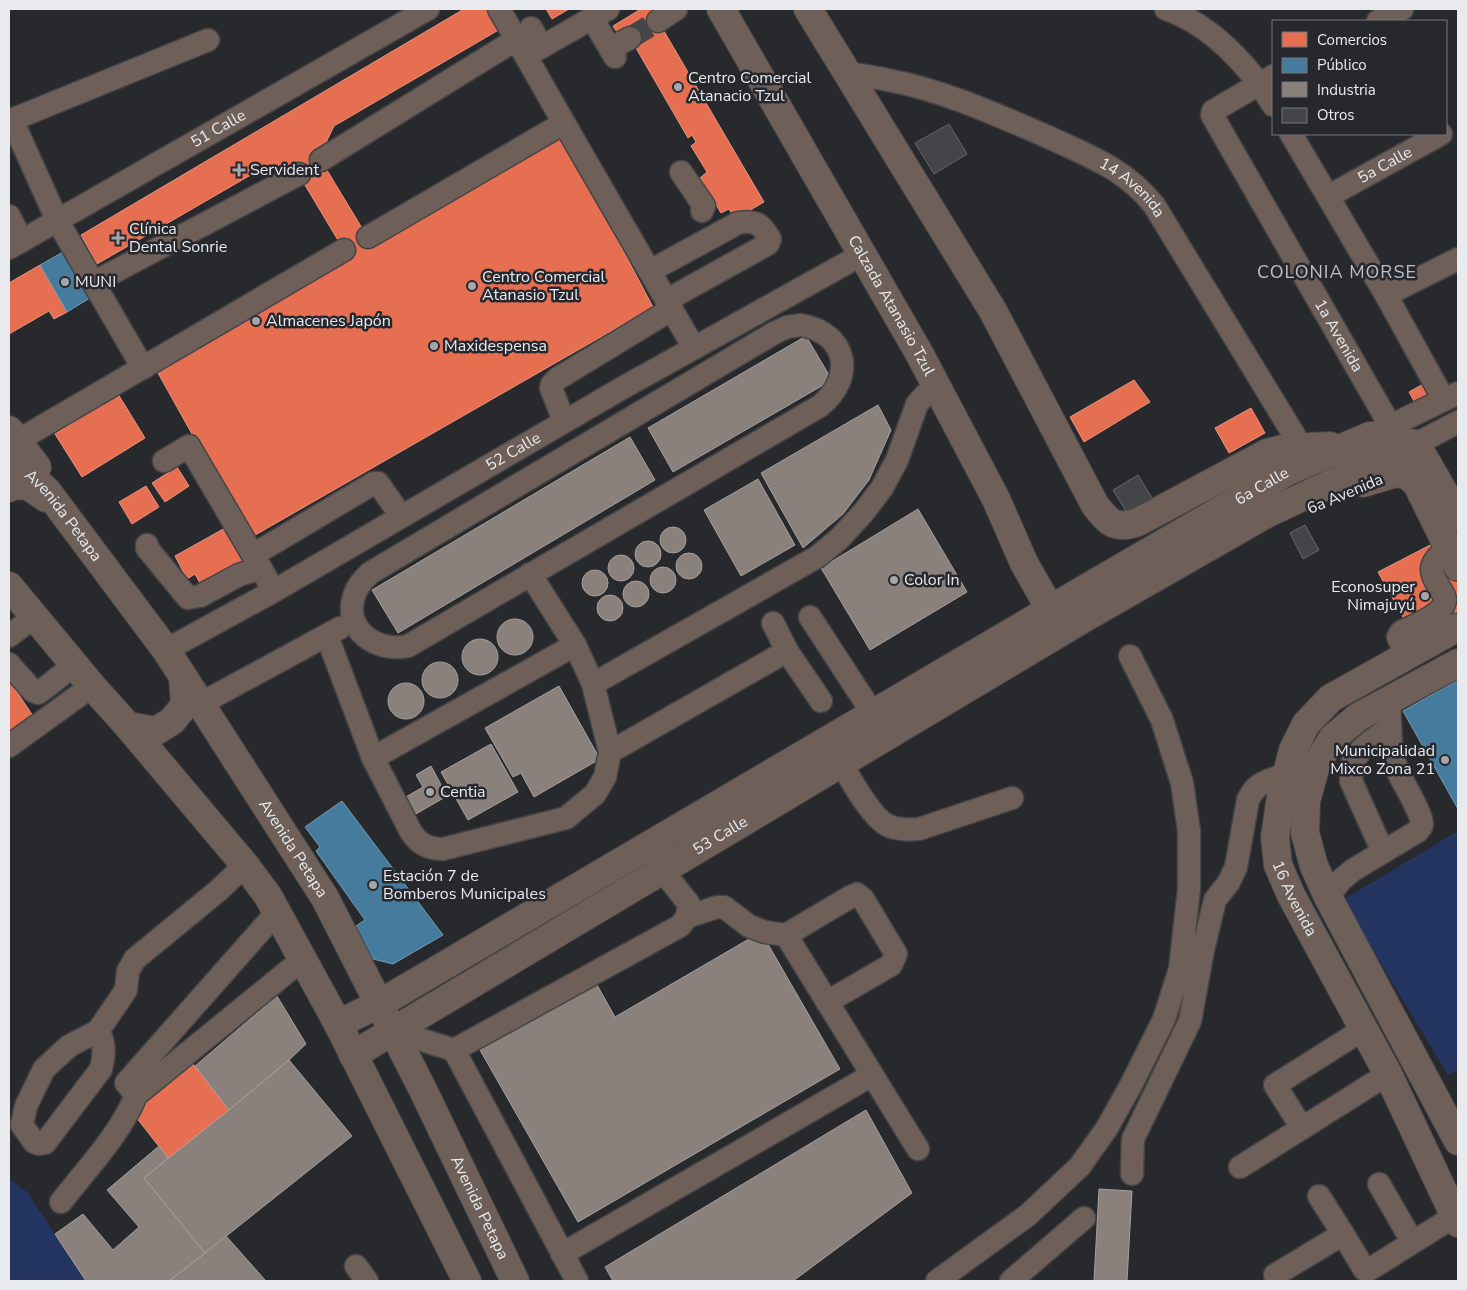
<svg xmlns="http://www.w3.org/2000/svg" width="1467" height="1290" viewBox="0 0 1467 1290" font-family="'Nunito Sans',sans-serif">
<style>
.green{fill:#243561}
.shops{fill:#e76f51;stroke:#e79480}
.public{fill:#457b9d;stroke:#769cb5}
.industry{fill:#8a817c;stroke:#a6a09e}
.building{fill:#444548;stroke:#66676a}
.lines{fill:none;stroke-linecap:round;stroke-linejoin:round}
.minor-tunnel{stroke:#454649;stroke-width:22;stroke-dasharray:22 11;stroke-linecap:butt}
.minor-casing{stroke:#444446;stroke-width:25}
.major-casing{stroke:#444446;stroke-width:30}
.minor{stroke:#6e5f58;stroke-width:22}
.major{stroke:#6e5f59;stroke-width:28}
.poi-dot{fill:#a5a6aa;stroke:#26282e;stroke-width:2}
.labels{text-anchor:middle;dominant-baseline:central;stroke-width:5;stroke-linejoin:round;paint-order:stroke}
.poi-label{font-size:16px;fill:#e8eaee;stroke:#26282e;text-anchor:start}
.street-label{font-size:16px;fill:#e8eaee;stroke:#26282e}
.neighbourhood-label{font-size:18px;letter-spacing:1px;fill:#bdc0c7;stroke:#26282e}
</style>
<rect width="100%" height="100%" fill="#28292c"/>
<g class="green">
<polygon points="1458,831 1458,1069 1448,1075 1343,900"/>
<polygon points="9,1179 27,1192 86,1281 9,1281"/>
</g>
<g class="shops">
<polygon points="464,9 490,9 502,28 334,126 319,157 371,243 563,137 653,307 250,538 158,373 348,257 296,170 261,169 97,264 81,235"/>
<polygon points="546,9 569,9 552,19"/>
<polygon points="641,9 651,9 764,202 735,219 729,209 721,213 700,178 707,172 691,146 696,142 692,135 688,138 629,36 622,40 613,26"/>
<polygon points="40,265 67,312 54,319 49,311 9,334 9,283"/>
<polygon points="1134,380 1150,402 1084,442 1070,417"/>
<polygon points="1425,383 1431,394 1418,408 1409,392"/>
<polygon points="118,394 145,438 82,477 55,434"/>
<polygon points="1251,408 1265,433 1229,453 1215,428"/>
<polygon points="177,467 189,486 165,502 152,483"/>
<polygon points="146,486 159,507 132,524 119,502"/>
<polygon points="225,528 244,561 201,585 195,574 187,579 175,556"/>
<polygon points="1440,540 1458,575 1458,617 1415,639 1378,572"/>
<polygon points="9,680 33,716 9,733"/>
<polygon points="193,1064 229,1110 168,1158 132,1112"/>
</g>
<g class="public">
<polygon points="63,252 90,298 67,312 40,265"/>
<polygon points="1458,680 1458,809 1403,711"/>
<polygon points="342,801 443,935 393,964 373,959 353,928 365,920 316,851 320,847 305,827"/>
</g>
<g class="industry">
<polygon points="806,336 832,380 673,472 648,428"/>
<polygon points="878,405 891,430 869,480 843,514 803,548 761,473"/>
<polygon points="630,437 655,480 398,633 372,590"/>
<polygon points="758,479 795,545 741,576 704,510"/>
<polygon points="918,509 967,592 870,650 821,568"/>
<circle cx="673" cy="540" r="13"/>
<circle cx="648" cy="554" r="13"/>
<circle cx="689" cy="566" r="13"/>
<circle cx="621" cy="568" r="13"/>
<circle cx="663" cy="580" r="13"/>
<circle cx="595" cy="583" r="13"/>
<circle cx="636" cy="594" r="13"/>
<circle cx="610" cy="608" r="13"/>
<circle cx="515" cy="637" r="18"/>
<circle cx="480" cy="657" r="18"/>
<circle cx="440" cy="680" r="18"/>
<circle cx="406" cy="701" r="18"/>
<polygon points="559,686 600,759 534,797 521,773 513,777 485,728"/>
<polygon points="491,744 518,792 468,820 441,772"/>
<polygon points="431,766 447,796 409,818 399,801 423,787 416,775"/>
<polygon points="761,932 840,1069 578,1222 480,1050 596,983 615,1017"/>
<polygon points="277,996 306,1044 289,1060 229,1110 195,1066"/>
<polygon points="289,1060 352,1136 205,1253 144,1178 229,1110"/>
<polygon points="866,1110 912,1193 793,1281 613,1281 605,1267"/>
<polygon points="159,1146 168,1158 144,1178 205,1253 169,1281 86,1281 55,1234 83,1214 113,1250 139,1227 107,1190"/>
<polygon points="1099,1189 1132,1191 1127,1281 1094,1281"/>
<polygon points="226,1236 266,1281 169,1281 205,1253"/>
</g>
<g class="building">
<polygon points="949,124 967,154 934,174 915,143"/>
<polygon points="1138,475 1154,501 1129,516 1113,490"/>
<polygon points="1305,525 1319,550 1303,559 1290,533"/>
</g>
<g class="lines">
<polyline class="minor-tunnel" points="630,38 658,21"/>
<defs>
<g id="minor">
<path d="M 1166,9 C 1211,25 1249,65 1273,105"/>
<polyline points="592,18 615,57"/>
<polyline points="658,21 676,9"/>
<polyline points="1378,21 1402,9"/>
<polyline points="531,28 542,47"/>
<polyline points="610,49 630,38"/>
<polyline points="526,56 608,9"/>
<path id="s1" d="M 846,73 C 860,75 874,77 888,80 C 942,90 995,114 1046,136 C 1088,156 1123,167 1154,205 L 1302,448"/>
<path id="s2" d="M 1273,76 L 1213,111 L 1212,115 L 1391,427"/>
<polyline points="12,120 57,220 143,368"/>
<polyline points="9,121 208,40"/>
<polyline points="564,123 694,348"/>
<polyline points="1291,134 1386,295 1444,400"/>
<polyline points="321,160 517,39"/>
<polyline points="681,172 704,206 702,211"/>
<path id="s3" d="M 1329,196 L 1441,134"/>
<polyline points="9,216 22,241"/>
<polyline points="368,237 564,123 499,9"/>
<path id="s4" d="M 9,248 L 428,9"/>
<path d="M 650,271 L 738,223 C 757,220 761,224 770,239 L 768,244 L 667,300"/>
<polyline points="93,283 299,174"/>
<polyline points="1386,295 1458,259"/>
<path d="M 801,325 C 847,333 856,377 820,406 L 408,646 C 377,653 343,630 354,596 C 357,586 363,580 370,573 L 774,333 L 787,327 Z"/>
<polyline points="564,421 551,388 552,384 557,379 672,309"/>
<polyline points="1378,432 1458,393"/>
<polyline points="17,441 344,250"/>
<polyline points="1416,444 1458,422"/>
<polyline points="164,461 189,446 274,591"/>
<polyline points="147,545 147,548 188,598 200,596 239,575 261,568"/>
<polyline points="253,555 374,483 378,483 401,516"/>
<polyline points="810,617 873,714"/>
<polyline points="9,636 34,617"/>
<path d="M 327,636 L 373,758 L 411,832 C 419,844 428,849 443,849 L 566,818 L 595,794 L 605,777 L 610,752 L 593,684 L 575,645 L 530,574"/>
<path id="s5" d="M 166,650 L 274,591 L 624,387 L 863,254"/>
<polyline points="787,651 821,701"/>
<path d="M 1406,656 L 1398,637 L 1401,632 C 1413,626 1442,616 1445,601 C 1446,597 1443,594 1441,590 C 1428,570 1428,564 1448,548"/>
<polyline points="9,664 33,691 38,693 49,685 74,665"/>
<polyline points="593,684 817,557 839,539 863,513 882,488 897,460 917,404 925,395 939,390"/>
<polyline points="200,704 340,628"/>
<polyline points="9,746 92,686"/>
<path d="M 834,748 C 843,767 870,818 889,826 C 899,830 908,830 919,829 L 1012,798"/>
<polyline points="610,752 787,651 773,623"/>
<polyline points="373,758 575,645"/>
<polyline points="1383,852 1351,781 1352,763 1361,750 1371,741 1390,727"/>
<path d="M 1328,897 L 1341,880 L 1353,870 L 1418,831 C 1418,831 1422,826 1422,825 C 1424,818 1404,784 1400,776 C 1388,753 1391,725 1389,700"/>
<polyline points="277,912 126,1083 136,1095 303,959"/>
<polyline points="687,917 717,907 724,907 749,926 765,932 786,935 918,1149"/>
<polyline points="786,935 850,897 857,894 863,899 896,954 891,965 827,1002"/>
<path d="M 98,1031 C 106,1042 104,1057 101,1069 L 45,1143 L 39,1144 L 34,1142 L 22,1125 L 26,1106 L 44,1069 L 69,1046 L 98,1031 L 126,990 L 128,971 L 135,959 L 219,890 L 245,865"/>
<polyline points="393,1031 454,1050 680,926 687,917 689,904 662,870 652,843"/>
<polyline points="454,1050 577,1281"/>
<polyline points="1302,1128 1275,1085 1364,1029"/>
<polyline points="1240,1167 1388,1074"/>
<path d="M 1132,1174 L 1133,1139 L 1190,1021 L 1203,950 L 1215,900 L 1229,882 L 1236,867 L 1248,800 C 1257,781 1268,781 1287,774"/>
<polyline points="1379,1184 1412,1241"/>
<polyline points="1319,1196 1343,1234"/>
<path d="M 61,1202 C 85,1171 122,1132 136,1095"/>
<polyline points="562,1254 872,1075"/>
<polyline points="356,1266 367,1281"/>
<polyline points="1275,1275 1343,1234 1364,1269 1367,1271 1455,1216"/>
<polyline points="937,1281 1028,1215 1080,1166 1107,1128 1131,1085 1164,1019 1180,969 1189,889 1189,831 1182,783 1162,720 1130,656"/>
<polyline points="1011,1281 1084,1218"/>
</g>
<g id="major">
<path id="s6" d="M 721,9 L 919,353 L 996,499 L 1024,563 L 1050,609 L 1063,623"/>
<path d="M 808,9 L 993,311 L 1095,505 C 1109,523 1115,530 1138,522 L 1267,453 L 1287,448 L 1330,446"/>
<polyline points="9,430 37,467"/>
<polyline points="1416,444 1458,517"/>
<path id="s7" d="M 9,456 L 47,491 L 166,650 L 325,898 L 422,1088 L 515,1281"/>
<polyline points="1363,483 1393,474 1405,473 1417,484 1458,567"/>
<polyline points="9,488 11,486 27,485 46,498"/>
<polyline points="9,586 92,686 128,726 245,865 268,896 338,1024 467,1281"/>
<path id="s8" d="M 1458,627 L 1331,698 L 1306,724 L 1293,750 L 1281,796 L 1275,837 L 1278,865 L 1291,895 L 1388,1074 L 1458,1223"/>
<polyline points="1458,663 1358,717 1333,738 1316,765 1306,801 1305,833 1314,866 1328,897 1458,1141"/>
<polyline points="128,726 156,731 172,721 185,705 183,678"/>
<path id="s9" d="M 338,1024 L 379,1004 L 1102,579 L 1288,471 L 1370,436 L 1416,444"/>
<path id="s10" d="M 353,1055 L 1086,617 L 1268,513 L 1416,444"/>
</g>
</defs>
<use href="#minor" class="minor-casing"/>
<use href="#major" class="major-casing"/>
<use href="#minor" class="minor"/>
<use href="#major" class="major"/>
</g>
<g class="poi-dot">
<circle cx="678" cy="87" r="5"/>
<path d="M236.5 162.5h5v5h5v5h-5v5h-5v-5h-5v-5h5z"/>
<path d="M115.5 230.5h5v5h5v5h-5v5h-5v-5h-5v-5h5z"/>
<circle cx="65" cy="282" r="5"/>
<circle cx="472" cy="286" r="5"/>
<circle cx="256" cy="321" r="5"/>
<circle cx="434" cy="346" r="5"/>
<circle cx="894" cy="580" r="5"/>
<circle cx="1425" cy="596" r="5"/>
<circle cx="1445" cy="760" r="5"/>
<circle cx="430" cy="792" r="5"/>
<circle cx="373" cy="885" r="5"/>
</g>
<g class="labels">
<g class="poi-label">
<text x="688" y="78">Centro Comercial<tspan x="688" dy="18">Atanacio Tzul</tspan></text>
<text x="250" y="170">Servident</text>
<text x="129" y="229">Clínica<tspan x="129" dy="18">Dental Sonrie</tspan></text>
<text x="482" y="277">Centro Comercial<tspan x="482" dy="18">Atanasio Tzul</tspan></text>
<text x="75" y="282">MUNI</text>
<text x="266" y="321">Almacenes Japón</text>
<text x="444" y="346">Maxidespensa</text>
<text x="904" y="580">Color In</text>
<text x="1415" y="587" text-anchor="end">Econosuper<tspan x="1415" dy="18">Nimajuyú</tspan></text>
<text x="1435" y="751" text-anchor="end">Municipalidad<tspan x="1435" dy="18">Mixco Zona 21</tspan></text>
<text x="440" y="792">Centia</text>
<text x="383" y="876">Estación 7 de<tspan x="383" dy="18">Bomberos Municipales</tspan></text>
</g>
<g class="street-label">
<text stroke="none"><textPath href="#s4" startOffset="241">51 Calle</textPath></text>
<text stroke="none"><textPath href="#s3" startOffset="64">5a Calle</textPath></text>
<text stroke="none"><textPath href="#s1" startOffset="312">14 Avenida</textPath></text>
<text stroke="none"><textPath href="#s6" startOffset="342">Calzada Atanasio Tzul</textPath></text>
<text stroke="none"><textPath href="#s2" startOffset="328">1a Avenida</textPath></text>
<text stroke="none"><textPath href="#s5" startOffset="400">52 Calle</textPath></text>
<text stroke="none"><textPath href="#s9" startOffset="1069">6a Calle</textPath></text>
<text transform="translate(1345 494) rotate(-23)">6a Avenida</text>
<text stroke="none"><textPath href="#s7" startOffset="81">Avenida Petapa</textPath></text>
<text stroke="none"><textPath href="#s10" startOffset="428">53 Calle</textPath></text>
<text stroke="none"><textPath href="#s7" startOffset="486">Avenida Petapa</textPath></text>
<text stroke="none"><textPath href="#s8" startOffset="365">16 Avenida</textPath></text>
<text stroke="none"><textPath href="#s7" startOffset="891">Avenida Petapa</textPath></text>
</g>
<g class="neighbourhood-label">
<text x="1337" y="272">COLONIA MORSE</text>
</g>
</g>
<rect width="1467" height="1290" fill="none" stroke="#e8eaee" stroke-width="20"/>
<rect x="1272" y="20" width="175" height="115" fill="#26282e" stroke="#74767b"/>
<rect x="1282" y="32" width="25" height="15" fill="#e76f51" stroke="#74767b"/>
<text x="1317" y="45" font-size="15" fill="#e8eaee">Comercios</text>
<rect x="1282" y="58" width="25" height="15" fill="#457b9d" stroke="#74767b"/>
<text x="1317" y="70" font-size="15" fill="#e8eaee">Público</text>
<rect x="1282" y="82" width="25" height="15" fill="#8a817c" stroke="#74767b"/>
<text x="1317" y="95" font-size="15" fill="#e8eaee">Industria</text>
<rect x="1282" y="108" width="25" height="15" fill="#444548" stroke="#74767b"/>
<text x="1317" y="120" font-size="15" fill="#e8eaee">Otros</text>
</svg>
